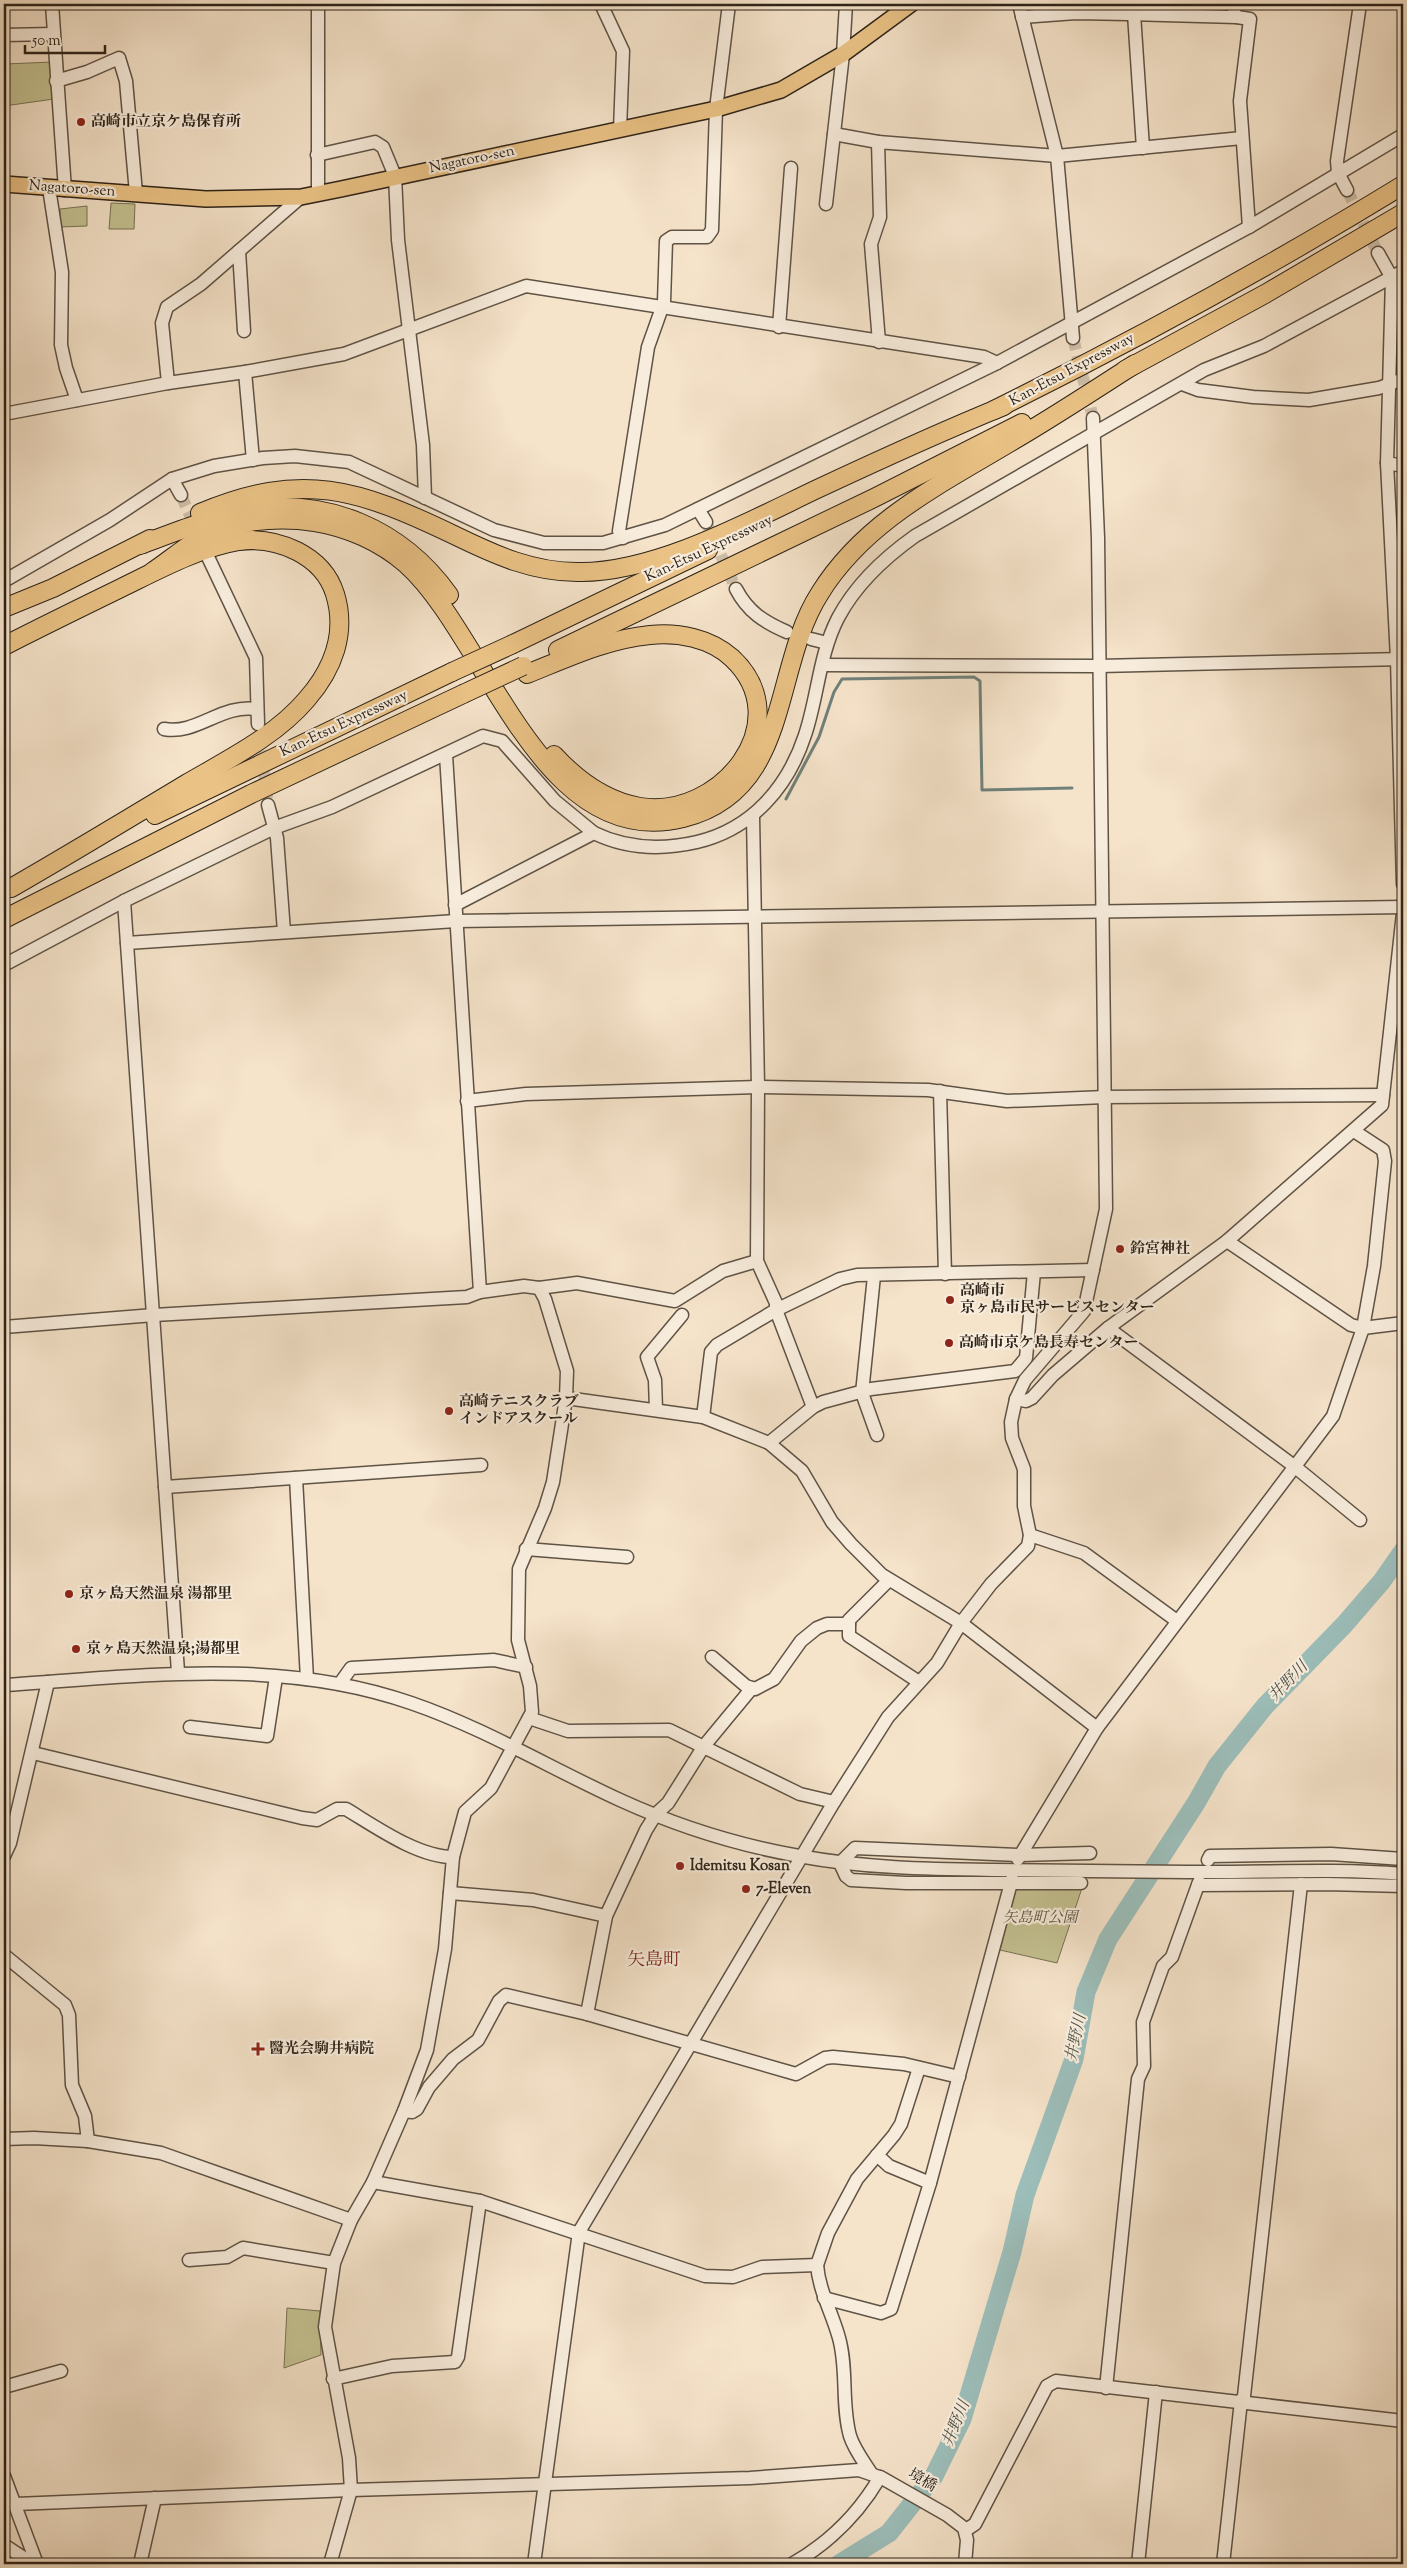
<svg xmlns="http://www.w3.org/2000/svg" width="1407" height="2568" viewBox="0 0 1407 2568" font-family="'Sorts Mill Goudy','Noto Serif JP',serif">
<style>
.green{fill:#c4c191;stroke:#787255}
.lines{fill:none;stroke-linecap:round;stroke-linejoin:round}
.stream{stroke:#70807a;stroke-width:3}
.river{stroke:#9cbeba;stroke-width:19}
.minor-tunnel{stroke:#cdbda7;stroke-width:12;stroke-dasharray:12 6;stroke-linecap:butt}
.minor-casing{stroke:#5f5345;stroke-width:15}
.major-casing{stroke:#2d2319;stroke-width:18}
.highway-casing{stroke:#2d2319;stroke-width:20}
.minor{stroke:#f8eddd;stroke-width:12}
.major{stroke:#eac285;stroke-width:15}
.highway{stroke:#eac285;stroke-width:18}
.highway-bridge-casing{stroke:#2d2319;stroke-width:20;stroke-linecap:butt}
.highway-bridge{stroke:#eac285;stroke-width:18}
.poi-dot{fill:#8f2418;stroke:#f8eddd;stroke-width:2}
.labels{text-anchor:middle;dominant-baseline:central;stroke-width:4.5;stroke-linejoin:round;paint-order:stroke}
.poi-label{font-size:15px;font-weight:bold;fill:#2d2319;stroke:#f8eddd;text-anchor:start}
.street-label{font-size:15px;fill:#2d2319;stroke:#f8eddd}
.park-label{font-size:15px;font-style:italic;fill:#5a523d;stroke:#f8eddd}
.water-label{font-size:16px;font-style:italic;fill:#4e5249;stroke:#f8eddd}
.quarter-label{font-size:18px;fill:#7a1f14;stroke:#f8eddd}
</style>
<rect width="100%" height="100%" fill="#f5e3ca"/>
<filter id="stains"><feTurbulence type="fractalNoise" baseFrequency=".004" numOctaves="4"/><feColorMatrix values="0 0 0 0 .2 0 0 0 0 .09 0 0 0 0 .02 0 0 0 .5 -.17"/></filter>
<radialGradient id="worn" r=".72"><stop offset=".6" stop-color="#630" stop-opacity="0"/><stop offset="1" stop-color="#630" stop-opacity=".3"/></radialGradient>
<g class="green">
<polygon points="52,62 54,99 4,106 5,64"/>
<polygon points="111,203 135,204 134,229 109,229"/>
<polygon points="87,206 87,226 60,227 60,209"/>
<polygon points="1083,1885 1057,1963 1000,1950 1017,1886"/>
<polygon points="287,2308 320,2311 321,2355 284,2368"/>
</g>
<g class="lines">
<g class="stream">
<polyline points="786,799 819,737 834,692 842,679 974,677 980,681 982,790 1072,788"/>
<polyline points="4,2557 14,2564"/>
</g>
<polyline class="river" points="839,2564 889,2533 934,2476 962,2419 1012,2252 1025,2195 1074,2059 1086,1992 1108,1939 1196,1803 1217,1766 1265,1706 1344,1625 1382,1581 1403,1551"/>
<g class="minor-tunnel">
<polyline points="1347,190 1378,253"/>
<polyline points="1073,338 1093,418"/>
<polyline points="181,495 197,531"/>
<polyline points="706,522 736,589"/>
<polyline points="259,733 268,805"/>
</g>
<defs>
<g id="minor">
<polyline points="52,4 65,190"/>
<polyline points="601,4 623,51 620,130"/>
<polyline points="1019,4 1057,156 1073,338"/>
<polyline points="1124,4 1128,14 1237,17"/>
<polyline points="1235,4 1234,14 1237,17 1250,19 1240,101 1249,227"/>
<polyline points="1134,14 1143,148"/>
<polyline points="1022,17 1076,13 1128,14"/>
<polyline points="4,35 53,34"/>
<polyline points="56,81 87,72 119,58 126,81 136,193"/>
<polyline points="834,134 878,142"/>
<polyline points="317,155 375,142 383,147 395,176 398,240 423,445 425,498"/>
<polyline points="49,188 62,272 61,345 66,368 77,400"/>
<polyline points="1347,190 1338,173 1337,161 1360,4"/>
<polyline points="318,194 318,4"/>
<polyline points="826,204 843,54 846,4"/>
<polyline points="239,251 244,331"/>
<polyline points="1378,253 1392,278 1387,463 1397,659 1403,884"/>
<polyline points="779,327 791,168"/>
<polyline points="879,342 871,244 880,217 878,142 1057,156 1242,138"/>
<polyline points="245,372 253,460"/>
<polyline points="168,383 162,323 167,307 201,284 301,197"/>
<polyline points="1182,384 1198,390 1253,397 1309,400 1379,388 1403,379"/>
<polyline points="4,414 168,383 245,372 344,354 526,286 984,357 997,363"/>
<polyline points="1387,463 1403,466"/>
<polyline points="172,479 181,495"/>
<polyline points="698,509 706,522"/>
<polyline points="623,538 619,531 648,347 664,302 666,241 672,237 707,237 712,230 716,109 729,4"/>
<polyline points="208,557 256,658 258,724"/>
<polyline points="4,581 110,520 172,479 214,466 263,458 295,456 349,462 494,530 544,543 603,543 665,525 997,363 1249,227 1403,135"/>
<path d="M 736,589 C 748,612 764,622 787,632"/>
<polyline points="811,639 827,643"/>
<polyline points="822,665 1099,666 1403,659"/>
<path d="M 164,729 C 197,735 221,704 256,709"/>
<polyline points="268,805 277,838 284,932"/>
<polyline points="753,817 758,1087 757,1261 776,1303 776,1310 840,1279 857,1275 1093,1270"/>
<polyline points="124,901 178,1672"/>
<path d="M 455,905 L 594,833 C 627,849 662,850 697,842 C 752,829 788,787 805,735 C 818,696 819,655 838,618 C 856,584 884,558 915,536 L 1204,370 L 1264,346 L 1403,271"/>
<polyline points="127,943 456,921 1403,907"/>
<polyline points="4,965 124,901 274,828 332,807 483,736 502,741 555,801 594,833"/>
<polyline points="940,1091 945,1274"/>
<polyline points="467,1101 526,1094 758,1087 928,1090 1007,1101 1105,1097 1383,1095"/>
<polyline points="1227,1241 1351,1325 1363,1328 1403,1323"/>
<polyline points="874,1276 862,1393 877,1435"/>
<polyline points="480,1292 524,1286 539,1288 577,1283 675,1301 723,1271 757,1261"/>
<polyline points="4,1327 154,1315 467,1297 480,1292 446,755"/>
<polyline points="1108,1328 1294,1466 1360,1520"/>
<polyline points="566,1398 703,1417 769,1443 802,1471 832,1522 851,1544 882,1575 961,1623 1097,1728"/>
<polyline points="1016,1399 1026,1401 1032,1398 1053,1375 1108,1328 1227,1241 1382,1105 1403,913"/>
<polyline points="656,1410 655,1380 647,1357 682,1315"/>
<polyline points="703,1417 711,1352 717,1345 776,1310 813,1407"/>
<polyline points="769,1443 813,1407 823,1402 871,1389 1015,1371 1026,1358 1034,1272"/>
<polyline points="296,1478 307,1679"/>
<polyline points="165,1487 481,1465"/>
<polyline points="1030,1535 1084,1553 1177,1621"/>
<polyline points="526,1549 627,1557"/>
<polyline points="889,1580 849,1620 849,1636 919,1682"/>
<polyline points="712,1657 746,1686 755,1689 774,1679 801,1641 817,1628 827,1624 849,1624"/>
<polyline points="341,1682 351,1668 494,1660 526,1667"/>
<path d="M 4,1685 C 139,1676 280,1657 411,1703 C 484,1728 550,1768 620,1800 C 677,1826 737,1845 799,1856 C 863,1868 927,1869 992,1870 C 1057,1871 1122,1871 1187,1872 C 1259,1873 1331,1868 1403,1874"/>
<polyline points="529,1718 568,1731 669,1730 800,1794 834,1802"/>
<polyline points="190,1727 267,1736 276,1677"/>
<path d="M 33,1753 L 302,1818 L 317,1820 L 337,1809 L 346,1809 C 376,1827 418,1857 453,1857"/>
<polyline points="4,1856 10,1843 48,1682"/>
<polyline points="1018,1859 1097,1728 1333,1416 1363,1328 1374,1266 1385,1161 1383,1150 1354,1131"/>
<polyline points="1208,1860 1210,1856 1331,1854 1403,1859"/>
<polyline points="1081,1883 906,1883 851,1880 846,1876 840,1863 855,1848 1020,1855 1090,1853"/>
<polyline points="1198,1885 1327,1884 1403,1886"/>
<polyline points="450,1893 533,1900 606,1916"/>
<polyline points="4,1955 65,2005 69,2015 72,2085 85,2116 88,2141"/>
<polyline points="587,2014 606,1916 646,1830 656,1814 668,1803 704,1746 752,1688"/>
<polyline points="404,2111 412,2112 417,2109 429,2087 453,2059 478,2040 499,2001 506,1995 587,2014 796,2074 825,2058 833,2057 904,2064 959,2077"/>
<polyline points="4,2139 34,2138 88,2141 161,2153 351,2220"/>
<polyline points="877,2155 889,2166 930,2183"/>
<path d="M 373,2182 L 480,2201 L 705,2276 L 733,2277 L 762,2267 L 817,2265 C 819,2291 832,2312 839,2338 C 848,2370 841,2404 850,2436 C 854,2449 864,2462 871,2473"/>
<polyline points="189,2260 227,2257 243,2248 334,2263"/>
<polyline points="817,2265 828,2233 857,2179 894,2135 901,2124 919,2068"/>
<polyline points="824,2298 881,2313 891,2309 930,2183 1012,1879"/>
<polyline points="333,2379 392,2366 455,2362 458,2357 480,2201"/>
<polyline points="4,2387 61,2371"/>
<polyline points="1106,2388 1138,2079 1144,2066 1143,2022 1163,1966 1172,1957 1199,1882"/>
<polyline points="4,2476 37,2564"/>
<polyline points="16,2504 351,2490 750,2478 859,2470 882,2478 947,2515 964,2528 967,2540 965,2564"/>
<polyline points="966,2530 975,2524 1047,2386 1056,2381 1403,2421"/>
<polyline points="4,2545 33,2564"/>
<polyline points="140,2564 155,2498"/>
<polyline points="330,2564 351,2490 349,2458 325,2327 334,2263 351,2220 373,2182 404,2111 427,2050 445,1949 453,1857 465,1812 491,1788 532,1712 530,1686 518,1640 519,1569 545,1508 553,1482 566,1398 567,1371 545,1299 539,1288"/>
<polyline points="534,2564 579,2232 834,1802 888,1717 937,1663 961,1623 991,1584 1028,1546 1030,1535 1024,1506 1024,1469 1012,1438 1011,1422 1016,1399 1025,1380 1084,1311 1106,1209 1098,538 1093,418"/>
<path d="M 792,2564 C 829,2543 859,2513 880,2477"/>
<polyline points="1138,2564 1156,2392"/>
<polyline points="1223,2564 1241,2401 1244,2396 1301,1884"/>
</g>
<polyline id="major" points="4,184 206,199 301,197 341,189 716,109 781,90 843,54 911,4"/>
<g id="highway">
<polyline points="1125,370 1265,294 1403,213"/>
<path d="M 994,410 C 1133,341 1271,266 1403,185"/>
<path d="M 200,513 C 302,470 358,489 454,535 C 495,555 534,573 581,572 C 656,572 748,522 815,490 C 877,461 940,432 1004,406"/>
<path d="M 140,545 C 175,532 209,518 246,511 C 326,496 402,529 449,595"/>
<path d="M 152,572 C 167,562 181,550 196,541 C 230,520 276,516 315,522 C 347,527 381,542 406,564 C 487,636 541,853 683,818 C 792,791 771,669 820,593 C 864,522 939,485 1009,443 C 1052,418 1093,391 1135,364"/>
<polyline points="4,608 53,588 150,539"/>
<polyline points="513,644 708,550"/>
<path d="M 4,646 C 43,626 82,607 121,588 C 158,570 198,548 239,541 C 277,536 323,555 335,594 C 347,633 333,669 307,699 C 276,736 227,760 186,784 C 128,819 70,854 11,888"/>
<polyline points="558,650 874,498 1022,423"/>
<path d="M 527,674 C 567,658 607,639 650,635 C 678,632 710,638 732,658 C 800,722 720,820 640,807 C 605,801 577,780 554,755"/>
<polyline points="155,815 452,672"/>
<polyline points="4,919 251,794 463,694"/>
</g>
</defs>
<use href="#minor" class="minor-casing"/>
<use href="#major" class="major-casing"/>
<use href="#highway" class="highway-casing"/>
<use href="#minor" class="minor"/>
<use href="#major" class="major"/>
<use href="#highway" class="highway"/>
<defs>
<g id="highway-bridge">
<polyline points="452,672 513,644"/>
<polyline points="463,694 523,666"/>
</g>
</defs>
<use href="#highway-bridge" class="highway-bridge-casing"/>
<use href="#highway-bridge" class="highway-bridge"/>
</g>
<g class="poi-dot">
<circle cx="81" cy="122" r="5"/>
<circle cx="1120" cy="1249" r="5"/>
<circle cx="950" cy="1300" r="5"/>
<circle cx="949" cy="1343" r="5"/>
<circle cx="449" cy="1411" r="5"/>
<circle cx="69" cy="1594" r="5"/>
<circle cx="76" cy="1649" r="5"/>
<circle cx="680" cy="1866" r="5"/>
<circle cx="746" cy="1889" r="5"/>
<path d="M255.5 2041.5h5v5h5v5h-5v5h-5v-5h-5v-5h5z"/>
</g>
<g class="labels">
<g class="poi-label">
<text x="91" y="122">高崎市立京ケ島保育所</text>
<text x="1130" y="1249">鈴宮神社</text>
<text x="960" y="1291">高崎市<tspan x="960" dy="17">京ヶ島市民サービスセンター</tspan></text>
<text x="959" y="1343">高崎市京ケ島長寿センター</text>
<text x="459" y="1402">高崎テニスクラブ<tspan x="459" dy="17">インドアスクール</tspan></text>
<text x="79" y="1594">京ヶ島天然温泉 湯都里</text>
<text x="86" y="1649">京ヶ島天然温泉;湯都里</text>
<text x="690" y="1866">Idemitsu Kosan</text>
<text x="756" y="1889">7-Eleven</text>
<text x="269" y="2049">醫光会駒井病院</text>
</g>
<g class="street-label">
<text transform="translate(472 160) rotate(-12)">Nagatoro-sen</text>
<text transform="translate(72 189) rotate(4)">Nagatoro-sen</text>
<text transform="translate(1072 370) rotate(-28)">Kan-Etsu Expressway</text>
<text transform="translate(709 549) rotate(-25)">Kan-Etsu Expressway</text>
<text transform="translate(344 724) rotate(-25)">Kan-Etsu Expressway</text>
<text transform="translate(922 2481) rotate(30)">境橋</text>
</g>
<g class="park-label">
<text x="1040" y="1918">矢島町公園</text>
</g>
<g class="water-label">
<text transform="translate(1289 1682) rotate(-46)">井野川</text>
<text transform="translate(1077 2038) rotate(-78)">井野川</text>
<text transform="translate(957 2424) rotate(-68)">井野川</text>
</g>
<g class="quarter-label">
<text x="654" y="1961">矢島町</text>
</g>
</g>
<rect width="1407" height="2568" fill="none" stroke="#f5e3ca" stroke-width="20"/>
<rect x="5" y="5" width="1397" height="2558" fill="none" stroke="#2d2319" stroke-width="2.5"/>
<rect x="10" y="10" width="1387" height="2548" fill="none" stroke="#2d2319"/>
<path d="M25 45v8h80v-8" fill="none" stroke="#2d2319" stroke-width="2.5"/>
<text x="32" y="45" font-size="15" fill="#2d2319" stroke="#f8eddd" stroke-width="4" paint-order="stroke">50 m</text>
<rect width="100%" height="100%" filter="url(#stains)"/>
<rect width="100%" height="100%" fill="url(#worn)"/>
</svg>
